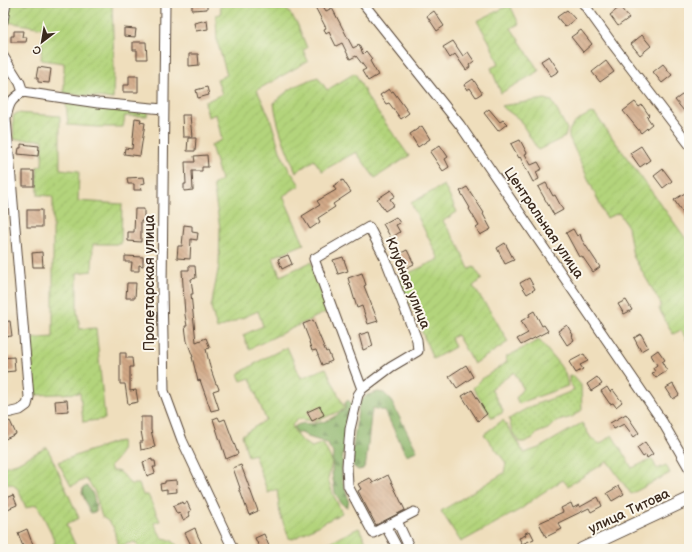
<svg xmlns="http://www.w3.org/2000/svg" width="692" height="552" viewBox="0 0 692 552" font-family="'Balsamiq Sans',sans-serif">
<style>
.grass{fill:url(#grass-dots);stroke:#777f4d}
.forest{fill:url(#forest-firs);stroke:#647045}
.garden{fill:url(#garden-furrows);stroke:#777f4d}
.building{fill:url(#building-back-hatch)}
.lines{fill:none;stroke-linecap:round;stroke-linejoin:round}
.minor-casing{stroke:#564536;stroke-width:11}
.major-casing{stroke:#564536;stroke-width:14}
.minor{stroke:#fff;stroke-width:9}
.major{stroke:#fff;stroke-width:12}
.labels{text-anchor:middle;dominant-baseline:central;stroke-width:4;stroke-linejoin:round;paint-order:stroke}
.street-label{font-size:14px;fill:#3b2a1e;stroke:#fbf7ec}
</style>
<defs>
<pattern id="grass-dots" width="8" height="8" patternUnits="userSpaceOnUse"><rect width="8" height="8" fill="#b3d47c"/><path d="M2 2h.1M6 6h.1" fill="none" stroke="#9bb66b" stroke-width="1.8" stroke-linecap="round"/></pattern>
<pattern id="forest-firs" width="22" height="20" patternUnits="userSpaceOnUse"><rect width="22" height="20" fill="#8eb66c"/><path d="M5 1l3.5 6h-7zM16 11l3.5 6h-7z" fill="#759458"/></pattern>
<pattern id="garden-furrows" width="10" height="10" patternUnits="userSpaceOnUse"><rect width="10" height="10" fill="#b3d47c"/><path d="M-1 1l2-2M0 10L10 0M9 11l2-2" fill="none" stroke="#9bb66b"/></pattern>
<pattern id="building-back-hatch" width="6" height="6" patternUnits="userSpaceOnUse"><rect width="6" height="6" fill="#d1a886"/><path d="M-1 5l2 2M0 0l6 6M5-1l2 2" fill="none" stroke="#ab896d"/></pattern>
</defs>
<rect width="100%" height="100%" fill="#fbf7ec"/>
<filter id="ink" filterUnits="userSpaceOnUse"><feTurbulence type="fractalNoise" baseFrequency=".025" numOctaves="2"/><feDisplacementMap in="SourceGraphic" scale="8" xChannelSelector="R" yChannelSelector="G"/><feConvolveMatrix kernelMatrix="1 2 1 2 8 2 1 2 1" color-interpolation-filters="sRGB"/></filter>
<filter id="wash" filterUnits="userSpaceOnUse"><feTurbulence type="fractalNoise" baseFrequency=".012" numOctaves="4" result="noise"/><feDisplacementMap in="SourceGraphic" scale="16" xChannelSelector="R" yChannelSelector="G"/><feGaussianBlur stdDeviation="0.9" result="paint"/><feColorMatrix in="noise" values="0 0 0 0 0 0 0 0 0 0 0 0 0 0 0 0 0 1.4 0 .05"/><feComposite in="paint" operator="in"/></filter>
<g filter="url(#wash)">
<rect width="100%" height="100%" fill="#efdebc"/>
<path class="grass" d="M 569,376 L 573,376 L 581,385 L 582,410 L 572,417 L 555,422 L 548,429 L 537,433 L 533,438 L 524,442 L 519,442 L 512,432 L 509,419 C 521,411 535,404 548,400 C 558,396 566,395 574,389 L 569,382 Z"/>
<g class="forest">
<polygon points="378,392 384,393 390,399 417,451 406,455 385,411 373,408 371,415 366,463 363,469 358,470 353,466 352,455 359,403 367,395"/>
<path d="M 348,400 L 351,403 C 348,428 341,452 342,478 C 343,487 352,499 347,507 L 342,504 L 335,493 L 332,473 L 333,453 L 327,443 L 308,437 L 302,433 L 297,433 L 294,427 C 304,420 308,426 319,423 C 328,421 338,415 345,409 L 345,403 Z"/>
<path d="M 87,486 C 94,492 95,502 96,511 L 92,513 L 90,512 L 82,493 L 83,488 Z"/>
</g>
<g class="garden">
<polygon points="9,3 112,3 114,67 113,99 64,93 64,63 41,60 43,28 7,22"/>
<polygon points="220,3 293,3 286,8 297,23 307,48 303,50 308,61 257,90 270,118 280,151 288,168 300,185 283,196 304,244 273,257 280,276 311,262 328,311 249,349 243,335 263,326 258,311 217,329 211,307 219,265 220,228 213,185 221,180 211,145 222,140 216,114 208,117 205,102 222,94 217,79 227,75 217,41 216,15 221,14"/>
<polygon points="510,5 519,24 511,28 539,71 501,93 491,68 499,64 489,41 477,21"/>
<path d="M 355,73 L 369,100 L 409,156 L 375,178 L 356,152 L 322,171 L 314,160 L 296,172 C 286,149 277,127 274,103 C 289,88 298,84 318,77 L 327,90 Z"/>
<polygon points="545,99 552,101 567,129 565,137 538,150 519,119 501,106"/>
<polygon points="66,103 148,111 147,116 125,116 123,127 97,127 68,125"/>
<polygon points="17,113 60,116 60,169 79,171 78,201 122,204 121,244 93,244 92,271 77,273 77,311 80,329 96,328 105,419 83,422 80,393 35,395 31,392 27,339 53,337 53,198 50,196 38,195 37,167 42,165 43,140 14,139 13,116"/>
<path d="M 591,113 L 595,114 L 689,243 L 689,344 L 681,330 L 673,334 L 659,309 L 661,304 L 633,256 L 628,227 L 619,213 L 606,218 L 569,137 C 567,124 582,118 591,113 Z"/>
<polygon points="444,185 457,212 443,221 459,246 469,269 474,267 482,279 473,286 494,317 508,342 474,364 457,335 451,338 455,347 433,359 414,312 398,278 439,259 411,203"/>
<polygon points="539,340 559,364 565,373 568,386 528,400 519,404 516,398 523,388 514,372 491,389 503,410 502,413 492,418 473,388 483,378 507,362 506,357"/>
<path d="M 287,347 L 301,378 L 326,368 L 345,409 L 316,421 L 298,419 L 292,425 C 297,438 300,441 312,447 L 323,443 L 332,461 L 328,479 L 333,494 L 342,513 L 293,539 L 289,538 L 280,514 L 277,489 L 268,493 L 254,454 L 248,456 L 242,435 L 266,420 L 250,378 L 241,381 L 238,374 L 263,359 Z"/>
<polygon points="503,420 524,453 539,448 582,423 591,438 600,444 612,435 632,468 652,459 657,469 666,465 670,473 631,494 608,462 606,462 568,486 563,480 539,495 521,509 461,542 441,511 504,473 506,463 484,434"/>
<path d="M 121,441 C 123,453 118,458 110,466 L 112,471 C 122,470 125,477 130,484 L 139,484 L 143,495 L 148,495 L 160,521 L 154,523 L 162,538 C 170,539 175,541 179,549 L 140,549 L 135,542 L 119,546 C 111,532 120,528 102,517 L 94,490 L 86,479 L 71,486 L 58,462 L 115,442 Z"/>
<polygon points="47,447 79,518 66,524 77,549 45,549 55,543 51,532 37,504 26,508 18,489 12,484 3,485 3,467 17,463"/>
<polygon points="359,528 369,548 378,544 387,546 389,549 315,549"/>
</g>
<g id="blocks">
<g class="building">
<polygon points="192,3 207,3 207,9 192,10"/>
<polygon points="313,3 321,3 326,11 332,8 353,48 359,45 363,54 366,51 372,59 370,61 378,75 368,81 362,71 366,69 356,56 350,59 342,43 336,46 329,32 326,34 324,29 326,28"/>
<polygon points="620,7 629,18 618,26 610,15"/>
<polygon points="567,10 575,19 565,27 557,17"/>
<polygon points="434,11 444,26 437,31 427,16"/>
<polygon points="207,20 208,29 196,31 194,23"/>
<polygon points="124,28 136,29 135,37 124,36"/>
<polygon points="581,30 592,44 583,52 571,37"/>
<polygon points="14,31 23,31 22,37 27,37 26,42 11,42 11,36 14,36"/>
<polygon points="642,35 651,46 640,55 631,44"/>
<polygon points="453,41 463,56 468,52 474,61 469,65 470,67 466,70 455,54 450,58 443,47"/>
<polygon points="133,42 146,42 147,59 137,59 137,50 133,50"/>
<polygon points="189,54 198,54 199,65 189,66"/>
<polygon points="549,56 559,71 551,76 541,61"/>
<polygon points="606,61 614,72 600,82 592,72"/>
<polygon points="663,64 672,75 662,83 653,72"/>
<polygon points="38,67 51,69 49,83 38,82 38,78 36,78"/>
<polygon points="129,76 138,76 138,92 123,92 123,85 129,85"/>
<polygon points="473,79 482,93 476,97 470,88 467,90 464,85"/>
<polygon points="207,87 209,95 198,98 196,90"/>
<polygon points="389,89 391,92 393,91 409,113 401,119 389,103 386,104 380,95"/>
<polygon points="686,92 689,96 689,107 684,111 675,100"/>
<polygon points="635,102 639,107 642,105 649,115 647,117 652,124 641,133 623,111"/>
<polygon points="489,109 500,122 503,120 507,124 498,131 484,113"/>
<polygon points="182,115 190,115 192,137 183,137"/>
<polygon points="135,118 141,119 140,122 145,123 140,156 124,154 125,148 132,149"/>
<polygon points="422,126 430,139 418,147 410,134"/>
<polygon points="188,138 196,138 195,151 187,151"/>
<polygon points="520,140 527,153 525,154 531,165 538,162 542,169 536,172 539,179 533,182 520,157 519,158 511,144"/>
<polygon points="21,144 39,146 38,156 18,154 19,148 21,148"/>
<polygon points="440,145 448,157 445,159 449,167 443,171 430,152"/>
<polygon points="641,146 650,160 640,167 630,153"/>
<polygon points="207,155 208,167 202,167 202,171 192,171 193,190 184,191 184,184 186,184 185,162 195,162 194,156"/>
<polygon points="663,169 672,181 663,188 654,176"/>
<rect x="23" y="171" width="11" height="15"/>
<polygon points="144,177 145,183 141,184 142,190 134,190 134,184 128,184 127,178"/>
<polygon points="343,180 351,192 333,204 335,207 318,218 320,222 310,229 302,216 320,205 317,201 336,190 333,186"/>
<polygon points="546,183 553,196 555,195 563,210 554,215 538,187"/>
<polygon points="467,187 484,213 483,214 491,229 480,235 476,228 479,226 469,209 470,208 460,191"/>
<polygon points="391,190 395,196 390,199 394,205 385,211 377,199"/>
<polygon points="685,193 689,199 689,222 674,200"/>
<polygon points="135,209 144,209 144,221 141,221 141,242 128,241 128,232 134,232"/>
<rect x="27" y="210" width="15" height="17"/>
<polygon points="396,217 400,223 396,225 400,232 391,238 383,224"/>
<polygon points="184,225 192,226 192,232 198,233 197,240 191,239 190,259 177,258 178,246 182,246"/>
<polygon points="573,229 577,236 580,234 582,240 600,267 593,272 582,256 579,257 566,233"/>
<polygon points="505,243 514,260 505,264 497,248"/>
<polygon points="407,250 414,264 404,269 397,255"/>
<polygon points="42,252 43,267 33,267 32,253"/>
<polygon points="288,255 292,264 282,269 278,259"/>
<polygon points="125,256 143,257 143,266 139,265 139,271 131,271 132,262 125,262"/>
<polygon points="343,257 348,271 338,274 333,260"/>
<polygon points="189,266 195,266 196,278 191,279 193,294 191,294 196,342 206,338 210,348 206,349 210,367 216,384 217,384 219,389 213,391 219,409 211,411 200,380 198,381 192,357 193,357 187,341 185,326 187,326 185,315 182,270 189,270"/>
<polygon points="362,273 366,285 364,286 378,321 368,324 362,306 357,308 348,278"/>
<polygon points="529,278 535,289 527,294 520,283"/>
<polygon points="127,283 136,283 135,298 126,298"/>
<polygon points="626,300 632,310 624,314 618,304"/>
<polygon points="534,311 542,326 544,325 548,331 521,345 517,339 528,333 521,321 530,316 529,314"/>
<polygon points="313,320 326,352 328,351 332,361 322,365 316,350 312,351 309,342 310,342 303,324"/>
<polygon points="10,321 12,336 3,337 3,322"/>
<polygon points="567,325 573,335 572,336 574,340 567,345 558,331"/>
<polygon points="369,332 373,346 363,350 359,335"/>
<polygon points="641,334 648,347 641,351 634,338"/>
<polygon points="658,350 665,360 662,362 667,371 656,378 652,373 655,372 653,368 657,365 651,355"/>
<polygon points="120,353 126,353 126,358 132,358 133,367 130,367 130,391 136,390 138,402 128,404 125,384 120,384"/>
<polygon points="584,354 588,361 580,365 583,369 576,373 569,362"/>
<polygon points="14,357 15,371 4,372 3,358"/>
<polygon points="466,365 473,377 457,388 449,376"/>
<polygon points="597,377 602,384 591,391 587,384"/>
<polygon points="673,384 679,395 673,399 666,388"/>
<polygon points="607,387 610,392 613,390 622,402 616,407 613,403 610,404 601,391"/>
<polygon points="472,390 487,414 478,421 462,396"/>
<polygon points="67,400 68,411 56,412 55,401"/>
<polygon points="320,406 324,415 312,421 307,412"/>
<polygon points="626,414 639,433 634,437 624,424 614,429 610,423"/>
<polygon points="141,417 151,417 151,430 155,447 141,450 140,442 143,442 141,431"/>
<polygon points="218,417 220,421 225,419 238,454 226,459 213,419"/>
<polygon points="10,421 16,434 3,440 3,424"/>
<polygon points="645,442 653,454 647,458 646,455 643,457 637,448"/>
<polygon points="152,459 152,461 155,461 156,467 153,467 155,473 147,476 143,462"/>
<polygon points="241,465 258,511 249,515 239,488 240,488 233,468"/>
<polygon points="388,475 405,510 376,525 358,491 361,489 358,484 370,478 373,483"/>
<polygon points="176,480 177,492 167,493 167,489 161,490 160,484 165,483 165,481"/>
<polygon points="619,486 624,494 612,501 607,493"/>
<polygon points="13,495 17,505 3,511 3,499"/>
<polygon points="598,497 602,506 591,512 589,508 558,523 562,529 546,537 539,523 563,512 561,508 571,503 573,508 579,505 580,507"/>
<polygon points="183,502 184,504 187,502 191,511 188,512 190,516 183,520 180,513 177,514 173,506"/>
<polygon points="195,528 197,534 204,549 193,549 185,533"/>
<polygon points="27,529 31,540 36,549 25,549 22,544 18,533"/>
<polygon points="530,531 534,539 522,544 519,538 526,535 525,533"/>
<polygon points="264,534 269,546 260,549 255,538"/>
</g>
</g>
</g>
<g filter="url(#ink)">
<use href="#blocks" fill-opacity="0" stroke="#564536" stroke-width="1"/>
<g class="lines">
<defs>
<g id="minor">
<polyline points="165,3 162,288 164,391 182,440 233,549"/>
<polyline points="363,3 460,125 662,421 689,468"/>
<polyline points="583,3 614,46 689,144"/>
<polyline points="3,21 6,3"/>
<path d="M 3,56 L 20,83 L 23,92 C 10,100 9,104 6,118 L 29,397 L 27,405 L 20,410 L 3,414"/>
<polyline points="23,92 98,103 163,109"/>
<polyline points="362,389 314,259 369,227 385,258 417,340 418,351 391,367 362,389 358,395 350,429 347,466 348,486 373,533 414,512"/>
<polyline points="397,521 410,549"/>
<polyline points="386,527 398,549"/>
</g>
<polyline id="major" points="582,549 689,499"/>
</defs>
<use href="#minor" class="minor-casing"/>
<use href="#major" class="major-casing"/>
<use href="#minor" class="minor"/>
<use href="#major" class="major"/>
</g>
</g>
<g class="labels">
<g class="street-label">
<text transform="translate(544 223) rotate(56)">Центральная улица</text>
<text transform="translate(149 283) rotate(-90)">Пролетарская улица</text>
<text transform="translate(408 283) rotate(68)">Клубная улица</text>
<text transform="translate(629 511) rotate(-25)">улица Титова</text>
</g>
</g>
<rect width="692" height="552" fill="none" stroke="#fbf7ec" stroke-width="16"/>
<g transform="translate(42 42) rotate(211)" stroke="#fbf7ec" stroke-width="3" paint-order="stroke">
<path d="M0-3L7 15L0 10L-7 15Z" fill="#3b2a1e"/>
<text y="-6" font-size="11" font-weight="bold" text-anchor="middle" fill="#3b2a1e">С</text>
</g>
</svg>
